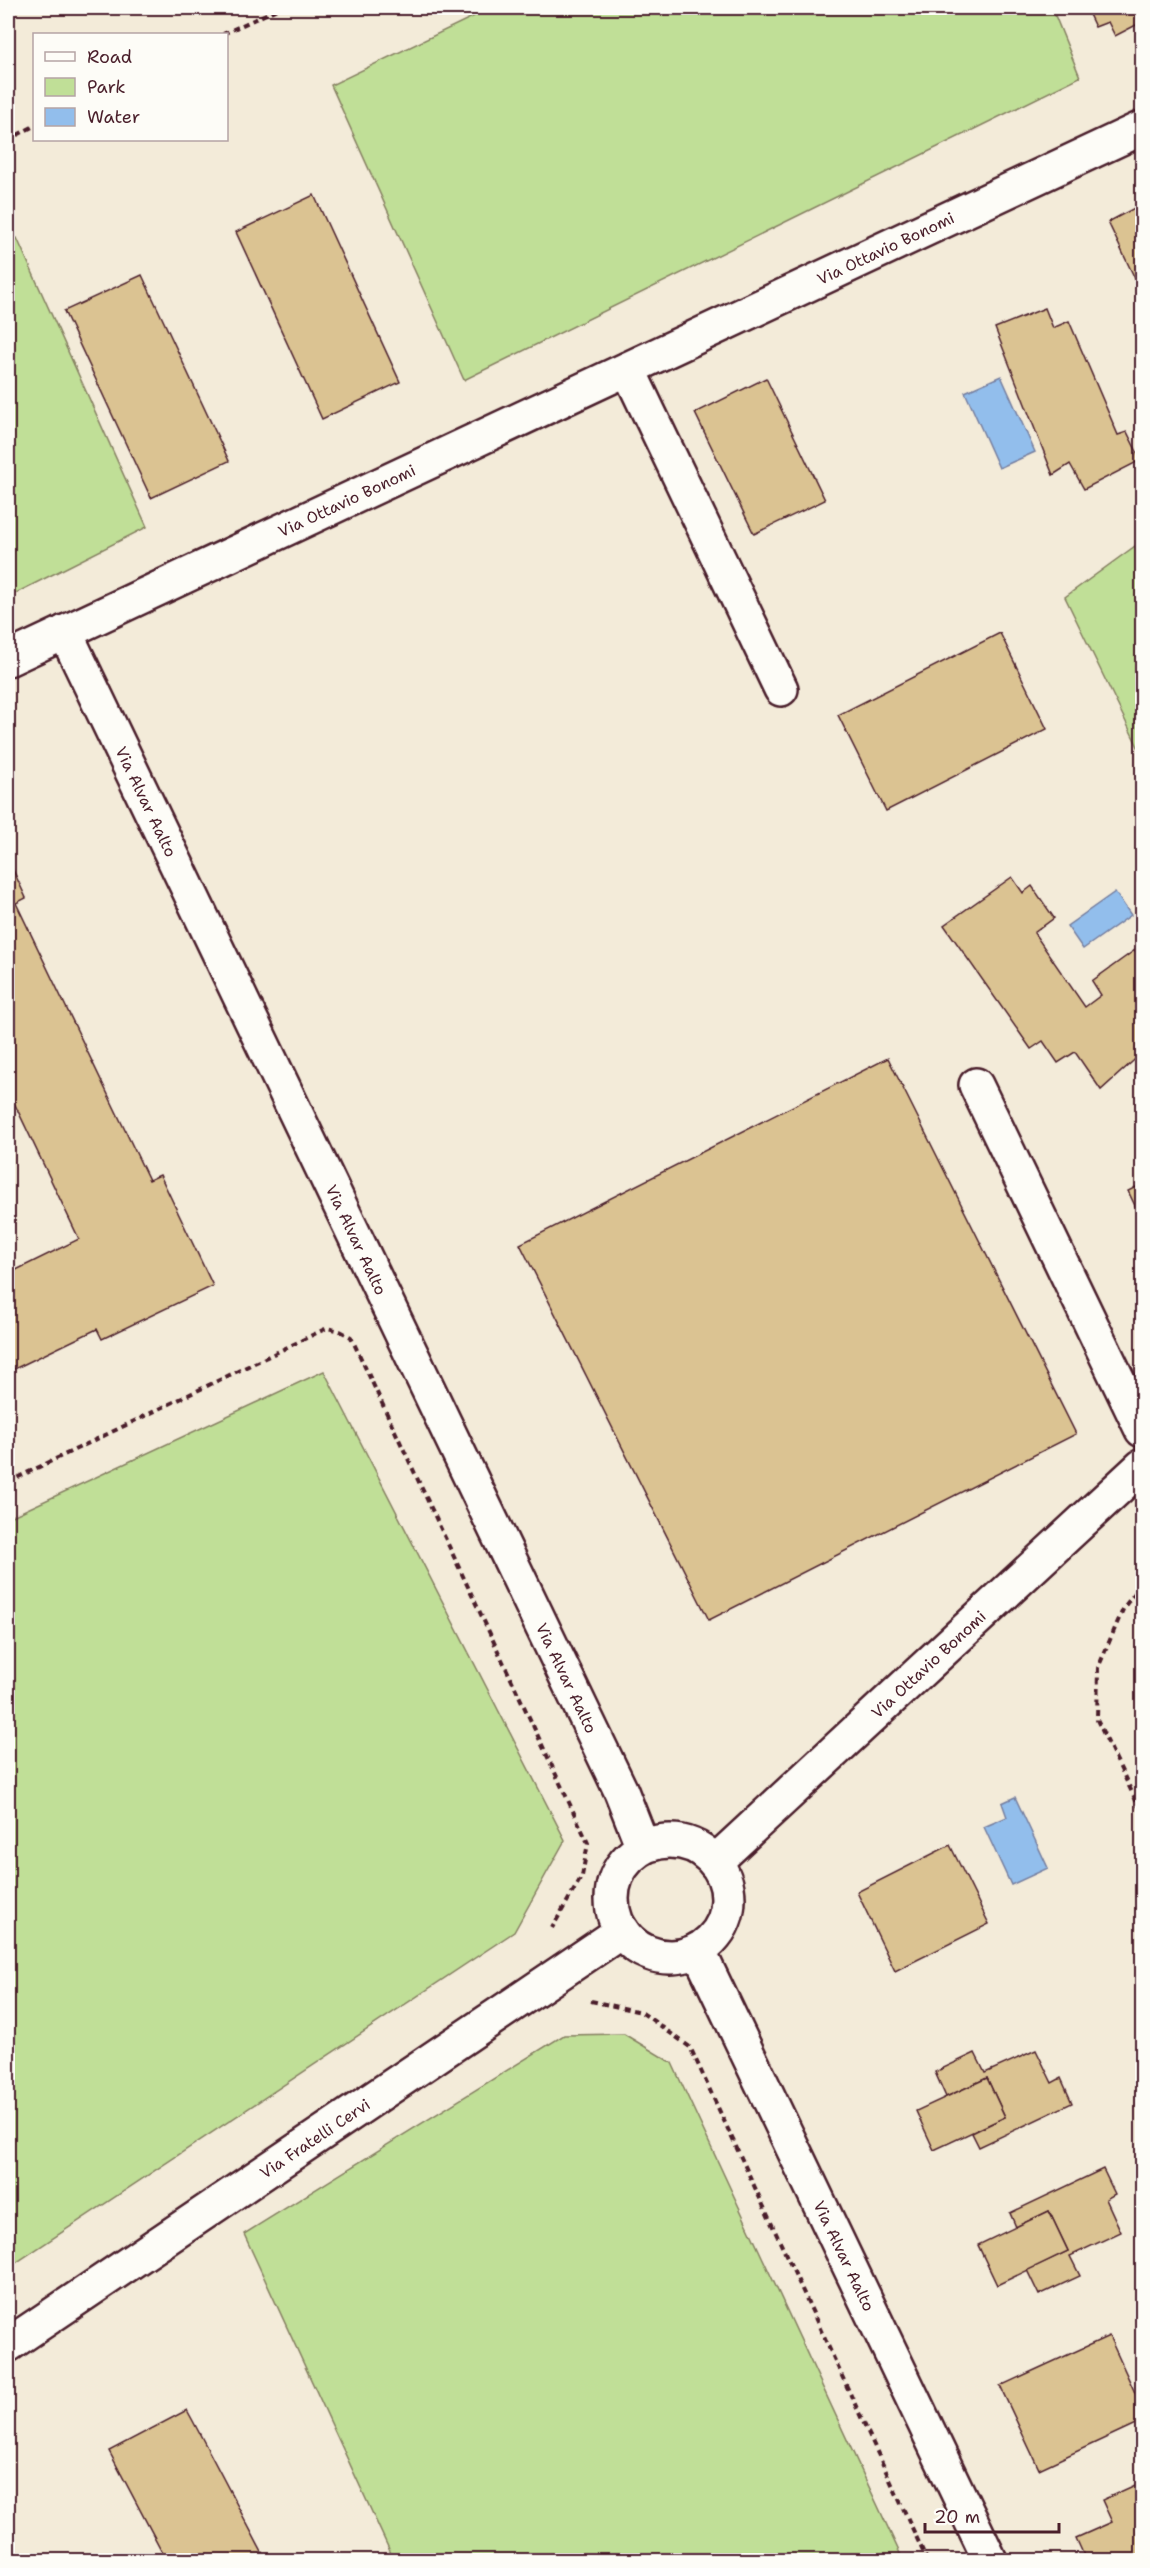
<svg xmlns="http://www.w3.org/2000/svg" width="1150" height="2568" viewBox="0 0 1150 2568" font-family="'Shantell Sans',sans-serif">
<style>
.green{fill:#c0df97;stroke:#857f61;stroke-width:1.5}
.water{fill:#92beec;stroke:#757e9f;stroke-width:1.5}
.building{fill:#dbc392;stroke:#4a1f2b;stroke-width:1.5}
.lines{fill:none;stroke-linecap:round;stroke-linejoin:round}
.minor-casing{stroke:#4a1f2b;stroke-width:38}
.path{stroke:#4a1f2b;stroke-width:4;stroke-dasharray:6 4.5;stroke-linecap:butt}
.minor{stroke:#fdfcf7;stroke-width:33}
.labels{text-anchor:middle;dominant-baseline:central;stroke-width:4.5;stroke-linejoin:round;paint-order:stroke}
.street-label{font-size:16px;fill:#4a1f2b;stroke:#fdfcf7}
</style>
<rect width="100%" height="100%" fill="#f3ebd9"/>
<filter id="ink" filterUnits="userSpaceOnUse"><feTurbulence type="fractalNoise" baseFrequency=".0167" numOctaves="2"/><feDisplacementMap in="SourceGraphic" scale="12" xChannelSelector="R" yChannelSelector="G"/><feConvolveMatrix kernelMatrix="1 2 1 2 8 2 1 2 1" color-interpolation-filters="sRGB"/></filter>
<g filter="url(#ink)">
<g class="green">
<polygon points="491,8 1052,8 1080,77 464,380 331,85"/>
<polygon points="17,238 147,527 8,597 8,243"/>
<polygon points="1142,541 1142,755 1065,597"/>
<polygon points="324,1371 565,1840 514,1932 8,2268 8,1518"/>
<polygon points="624,2034 672,2063 903,2560 394,2560 244,2234 564,2035"/>
</g>
<g class="water">
<polygon points="1001,376 1035,452 999,468 965,392"/>
<polygon points="1115,892 1131,915 1083,949 1067,926"/>
<polygon points="1015,1797 1048,1868 1011,1885 984,1827 1007,1817 1002,1803"/>
</g>
<g class="building">
<polygon points="1086,8 1142,8 1142,22 1115,36 1108,22 1095,27"/>
<polygon points="314,195 400,382 322,419 236,232"/>
<polygon points="1142,204 1142,285 1139,287 1108,222"/>
<polygon points="142,275 229,461 151,498 64,311"/>
<polygon points="1045,308 1053,328 1069,321 1118,435 1127,432 1141,460 1084,489 1070,464 1053,475 995,328"/>
<polygon points="766,378 825,500 754,534 695,413"/>
<polygon points="1000,633 1047,729 886,811 838,715"/>
<polygon points="8,859 26,898 16,903 149,1180 160,1175 213,1286 102,1339 97,1329 8,1372 8,1274 79,1239 8,1090"/>
<polygon points="1012,877 1023,893 1032,886 1054,918 1034,933 1085,1007 1101,995 1092,981 1135,950 1142,961 1142,1053 1101,1090 1075,1052 1058,1063 1043,1041 1031,1049 944,925"/>
<polygon points="888,1058 1076,1434 709,1620 520,1244"/>
<polygon points="1142,1184 1142,1220 1128,1191"/>
<polygon points="950,1845 989,1924 895,1971 857,1892"/>
<polygon points="1036,2050 1052,2083 1061,2078 1072,2103 979,2147 972,2133 1005,2117 987,2078 946,2097 935,2072 975,2053 985,2073"/>
<polygon points="987,2078 1005,2117 934,2150 916,2111"/>
<polygon points="1103,2169 1115,2194 1106,2199 1121,2232 1070,2256 1080,2276 1039,2295 1027,2270 1068,2251 1049,2211 1016,2227 1010,2213"/>
<polygon points="1049,2211 1068,2251 997,2285 978,2245"/>
<polygon points="1109,2336 1142,2408 1142,2421 1039,2469 1000,2386"/>
<polygon points="187,2410 193,2421 266,2560 166,2559 109,2451"/>
<polygon points="1142,2482 1142,2560 1086,2560 1076,2538 1112,2522 1102,2500"/>
</g>
<g class="lines">
<defs>
<g id="minor">
<polyline points="628,369 781,689"/>
<path id="s1" d="M 65,632 L 621,1791 L 643,1847"/>
<path id="s2" d="M 8,659 L 1142,128"/>
<polyline points="976,1085 1142,1430"/>
<circle cx="670" cy="1899" r="58"/>
<path id="s3" d="M 715,1862 L 1142,1466"/>
<path id="s4" d="M 698,1950 L 990,2560"/>
<path id="s5" d="M 8,2345 L 622,1931"/>
</g>
</defs>
<use href="#minor" class="minor-casing"/>
<g class="path">
<polyline points="223,34 279,8"/>
<polyline points="8,140 34,126"/>
<polyline points="8,1482 327,1328 340,1331 351,1337 588,1843 582,1876 552,1928"/>
<polyline points="1142,1584 1124,1607 1098,1668 1097,1720 1142,1813"/>
<polyline points="591,2001 641,2012 690,2047 927,2560"/>
</g>
<use href="#minor" class="minor"/>
</g>
</g>
<g class="labels">
<g class="street-label">
<text stroke="none"><textPath href="#s2" startOffset="969">Via Ottavio Bonomi</textPath></text>
<text stroke="none"><textPath href="#s2" startOffset="374">Via Ottavio Bonomi</textPath></text>
<text stroke="none"><textPath href="#s1" startOffset="188">Via Alvar Aalto</textPath></text>
<text stroke="none"><textPath href="#s1" startOffset="674">Via Alvar Aalto</textPath></text>
<text stroke="none"><textPath href="#s3" startOffset="291">Via Ottavio Bonomi</textPath></text>
<text stroke="none"><textPath href="#s1" startOffset="1160">Via Alvar Aalto</textPath></text>
<text stroke="none"><textPath href="#s5" startOffset="370">Via Fratelli Cervi</textPath></text>
<text stroke="none"><textPath href="#s4" startOffset="339">Via Alvar Aalto</textPath></text>
</g>
</g>
<rect width="1150" height="2568" fill="none" stroke="#fdfcf7" stroke-width="30"/>
<rect x="15" y="15" width="1120" height="2538" fill="none" stroke="#4a1f2b" stroke-width="2" filter="url(#ink)"/>
<rect x="33" y="33" width="195" height="108" fill="#fdfcf7" stroke="#b5a4a5" stroke-width="1.5"/>
<rect x="45" y="52" width="30" height="9" fill="#fdfcf7" stroke="#b5a4a5" stroke-width="1.5"/>
<text x="87" y="63" font-size="18" fill="#4a1f2b">Road</text>
<rect x="45" y="78" width="30" height="18" fill="#c0df97" stroke="#b5a4a5" stroke-width="1.5"/>
<text x="87" y="93" font-size="18" fill="#4a1f2b">Park</text>
<rect x="45" y="108" width="30" height="18" fill="#92beec" stroke="#b5a4a5" stroke-width="1.5"/>
<text x="87" y="123" font-size="18" fill="#4a1f2b">Water</text>
<path d="M925 2523v9h134v-9" fill="none" stroke="#4a1f2b" stroke-width="3"/>
<text x="934" y="2523" font-size="18" fill="#4a1f2b" stroke="#fdfcf7" stroke-width="4.5" paint-order="stroke">20 m</text>
</svg>
